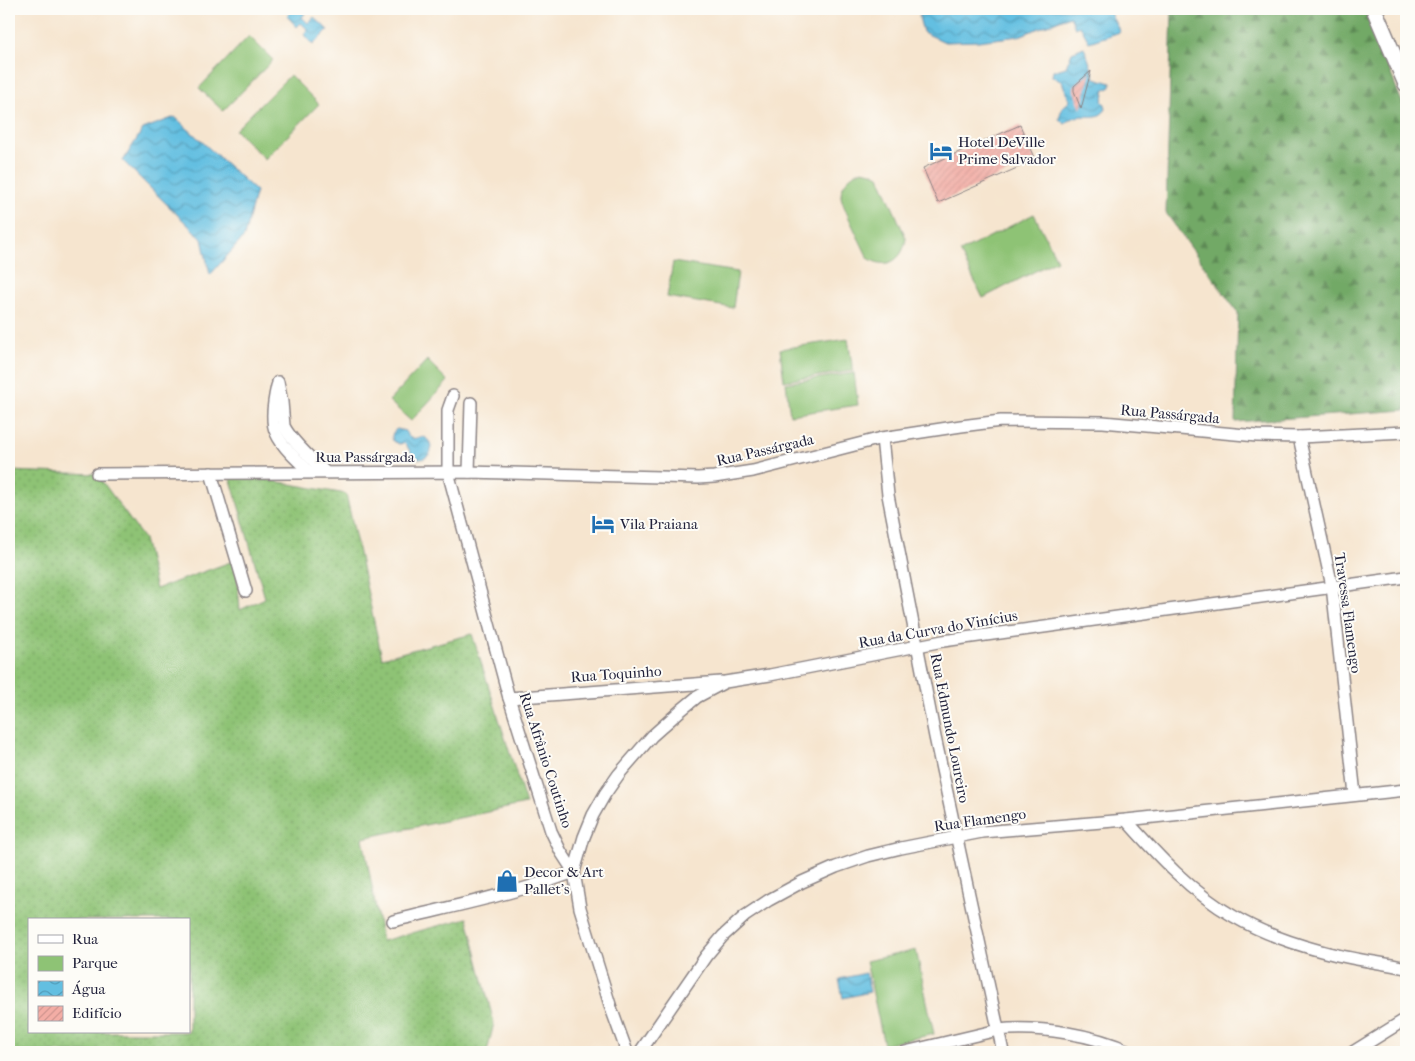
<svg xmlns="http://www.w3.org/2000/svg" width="1415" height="1061" viewBox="0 0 1415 1061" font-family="'IM FELL French Canon',serif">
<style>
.grass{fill:url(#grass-dots);stroke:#587258;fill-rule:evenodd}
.forest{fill:url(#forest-firs);stroke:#4a6650}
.park{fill:#8ec375;stroke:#587258}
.water{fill:url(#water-waves);stroke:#42708e}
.building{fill:url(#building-hatch)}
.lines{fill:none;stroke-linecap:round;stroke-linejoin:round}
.street-casing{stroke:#8c8485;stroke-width:14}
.secondary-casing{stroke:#8c8485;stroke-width:18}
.street{stroke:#fff;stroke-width:11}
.secondary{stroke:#fff;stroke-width:15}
.labels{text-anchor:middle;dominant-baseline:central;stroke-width:4;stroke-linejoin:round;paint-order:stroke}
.poi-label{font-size:15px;fill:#22223b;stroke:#fdfcf7;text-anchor:start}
.street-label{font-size:15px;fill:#22223b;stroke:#fdfcf7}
</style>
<defs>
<pattern id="grass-dots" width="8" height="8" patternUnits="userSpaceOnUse" patternTransform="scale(1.25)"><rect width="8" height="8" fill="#8ec375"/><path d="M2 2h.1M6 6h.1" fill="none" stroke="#7aa766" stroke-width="1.8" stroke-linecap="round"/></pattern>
<pattern id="forest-firs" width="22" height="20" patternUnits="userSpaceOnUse" patternTransform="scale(1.25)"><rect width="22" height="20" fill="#72a966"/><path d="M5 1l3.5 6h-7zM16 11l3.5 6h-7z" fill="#5d8955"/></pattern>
<pattern id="water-waves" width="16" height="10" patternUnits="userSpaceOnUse" patternTransform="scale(1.25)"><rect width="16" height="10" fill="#63bfe1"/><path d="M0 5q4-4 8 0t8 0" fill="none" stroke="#519bb8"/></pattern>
<pattern id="building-hatch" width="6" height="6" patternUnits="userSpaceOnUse" patternTransform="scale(1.25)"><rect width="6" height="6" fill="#f3ada5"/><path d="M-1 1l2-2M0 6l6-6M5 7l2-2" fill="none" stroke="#d0958f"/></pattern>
</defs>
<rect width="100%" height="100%" fill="#fdfcf7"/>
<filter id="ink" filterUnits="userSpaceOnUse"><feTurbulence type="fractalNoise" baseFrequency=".02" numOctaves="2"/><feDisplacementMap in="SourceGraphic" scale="10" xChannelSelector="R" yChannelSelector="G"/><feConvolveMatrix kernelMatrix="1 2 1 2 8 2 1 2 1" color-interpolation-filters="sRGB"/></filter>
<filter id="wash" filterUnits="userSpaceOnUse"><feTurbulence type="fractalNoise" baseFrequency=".0096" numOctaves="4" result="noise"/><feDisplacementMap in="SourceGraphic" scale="20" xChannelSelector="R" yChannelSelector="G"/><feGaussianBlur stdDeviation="1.12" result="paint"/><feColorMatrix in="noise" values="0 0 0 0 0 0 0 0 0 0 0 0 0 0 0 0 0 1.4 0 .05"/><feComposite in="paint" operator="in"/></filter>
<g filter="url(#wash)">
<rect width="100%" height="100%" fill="#f6e5cf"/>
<path class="grass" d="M 9,471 L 97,474 L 144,539 L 156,589 L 236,560 L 240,610 L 265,598 L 229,473 L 346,494 L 382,658 L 472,634 L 526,804 L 363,838 L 382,941 L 467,918 L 494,1023 L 487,1052 L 9,1052 ZM 29,920 L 189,920 L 189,1032 L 29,1032 Z"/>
<polygon class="forest" points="1172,9 1365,9 1406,112 1406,410 1235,422 1238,313 1166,213"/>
<g class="park">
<polygon points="249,36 273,60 223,111 199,88"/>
<polygon points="290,75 319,104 265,159 235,130"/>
<path d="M 862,170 L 872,172 L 879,176 L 906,238 C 904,259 887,271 868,258 C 863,247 841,204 841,196 C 841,183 851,175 862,170 Z"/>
<polygon points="1034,214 1057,260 983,298 960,252"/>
<polygon points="673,262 738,272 733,308 667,297"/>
<polygon points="848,339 853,371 784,381 780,349"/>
<polygon points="427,360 448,381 411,421 389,401"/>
<polygon points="854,373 858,405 790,415 786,383"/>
<polygon points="916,950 934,1034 884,1045 866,961"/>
</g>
<g class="water">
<polygon points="295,9 299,9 305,14 302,17 308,23 314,17 328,30 313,45 304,35 308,30 301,23 297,27 287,16"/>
<polygon points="923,9 1108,9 1120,32 1089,42 1080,26 1075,28 1070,16 1019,36 978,41 945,42 923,32 919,17"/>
<path d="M 1084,47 L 1095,78 L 1111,83 L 1111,87 L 1105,90 L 1102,101 L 1105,104 L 1106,109 C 1098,121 1088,114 1076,117 C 1072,118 1068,122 1065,124 L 1059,119 L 1062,108 L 1070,101 L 1062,82 L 1052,76 L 1053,71 L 1066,67 L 1072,52 Z"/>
<polygon points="175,117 256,191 244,237 210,275 202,239 123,161 143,129"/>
<path d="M 397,429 L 405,431 C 405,432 409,437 409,437 C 415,442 424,431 430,443 C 435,452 425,462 416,458 C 410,455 410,448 404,443 L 399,444 L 393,441 C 391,436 392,432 397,429 Z"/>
<polygon points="866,973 870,992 843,998 839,979"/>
</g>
<g id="blocks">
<g class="building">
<polygon points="1091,71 1081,109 1074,91 1074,86"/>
<polygon points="1020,125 1035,160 938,203 923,168"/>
</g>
</g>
</g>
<g filter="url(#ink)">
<use href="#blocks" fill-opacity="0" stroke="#8c8485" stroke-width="1"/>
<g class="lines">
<defs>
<g id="street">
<path d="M 278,382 L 282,402 L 284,426 C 291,441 313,460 325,472"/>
<path d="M 277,386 C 274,399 270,421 276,433 C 282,447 299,462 310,472"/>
<polyline points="453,396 448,410 448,472 509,698 551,831 561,852 574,872 580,908 611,1008 627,1052"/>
<polyline points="1299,437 1332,586 1355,795"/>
<polyline points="882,438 888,495 935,737 1003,1052"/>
<polyline points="469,472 471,403"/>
<polyline points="211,473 246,591"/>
<polyline points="97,474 469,472 698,478 714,477 753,471 882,438 961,426 1001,421 1103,422 1257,436 1299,437 1406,432"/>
<polyline points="509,698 721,682"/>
<path d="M 1126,820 C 1158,856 1191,892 1233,916 C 1260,932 1291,943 1321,951 C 1349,959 1378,962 1406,968"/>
<polyline points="574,872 584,837 593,815 605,794 619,774 652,736 680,711 697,697 725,682 770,675 943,641 1406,577"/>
<path d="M 393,921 C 453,906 515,894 574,872"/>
<polyline points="640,1052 706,956 723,936 745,916 769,900 802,882 836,867 868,856 901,848 982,832 1126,820 1406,790"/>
<path d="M 905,1052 L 998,1030 C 1038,1025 1095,1035 1131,1052"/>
<polyline points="1353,1052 1406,1019"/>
</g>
<polyline id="secondary" points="1374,9 1406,84"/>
</defs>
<use href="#street" class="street-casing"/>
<use href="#secondary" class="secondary-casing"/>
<use href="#street" class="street"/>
<use href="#secondary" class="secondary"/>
</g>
</g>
<defs>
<symbol id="hotel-bare" viewBox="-9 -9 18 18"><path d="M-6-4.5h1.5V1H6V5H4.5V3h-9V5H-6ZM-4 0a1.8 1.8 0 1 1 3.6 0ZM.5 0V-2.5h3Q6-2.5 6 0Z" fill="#1f6fb2" stroke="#fdfcf7" stroke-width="2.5" paint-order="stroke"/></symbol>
<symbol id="shop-bare" viewBox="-9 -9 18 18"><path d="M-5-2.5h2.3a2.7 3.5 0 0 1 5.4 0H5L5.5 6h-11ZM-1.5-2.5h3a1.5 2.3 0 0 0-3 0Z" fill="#1f6fb2" stroke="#fdfcf7" stroke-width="2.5" paint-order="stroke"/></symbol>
</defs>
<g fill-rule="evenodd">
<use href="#hotel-bare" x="925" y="135" width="32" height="32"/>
<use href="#hotel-bare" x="587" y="508" width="32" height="32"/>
<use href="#shop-bare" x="491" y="865" width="32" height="32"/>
</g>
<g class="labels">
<g class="poi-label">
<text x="958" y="142">Hotel DeVille<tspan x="958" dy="17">Prime Salvador</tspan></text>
<text x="620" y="524">Vila Praiana</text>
<text x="524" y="872">Decor &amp; Art<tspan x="524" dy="17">Pallet's</tspan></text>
</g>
<g class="street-label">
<text transform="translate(1170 414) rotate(5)">Rua Passárgada</text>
<text transform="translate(765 450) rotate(-13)">Rua Passárgada</text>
<text x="365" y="457">Rua Passárgada</text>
<text transform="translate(1348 613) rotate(82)">Travessa Flamengo</text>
<text transform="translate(938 629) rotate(-10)">Rua da Curva do Vinícius</text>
<text transform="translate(616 674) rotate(-4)">Rua Toquinho</text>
<text transform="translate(950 728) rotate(79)">Rua Edmundo Loureiro</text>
<text transform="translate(546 760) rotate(72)">Rua Afrânio Coutinho</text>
<text transform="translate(980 820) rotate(-8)">Rua Flamengo</text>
</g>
</g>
<rect width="1415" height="1061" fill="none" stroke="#fdfcf7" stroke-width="30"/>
<rect x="28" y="918" width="162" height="115" fill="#fdfcf7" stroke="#a5a5ac"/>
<rect x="38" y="935" width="25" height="8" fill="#ffffff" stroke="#a5a5ac"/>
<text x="72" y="944" font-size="15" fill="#22223b">Rua</text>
<rect x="38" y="956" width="25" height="15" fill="#8ec375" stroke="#a5a5ac"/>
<text x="72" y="968" font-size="15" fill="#22223b">Parque</text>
<rect x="38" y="981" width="25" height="15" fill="url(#water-waves)" stroke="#a5a5ac"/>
<text x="72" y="994" font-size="15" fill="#22223b">Água</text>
<rect x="38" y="1006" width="25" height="15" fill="url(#building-hatch)" stroke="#a5a5ac"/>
<text x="72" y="1018" font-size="15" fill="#22223b">Edifício</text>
</svg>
